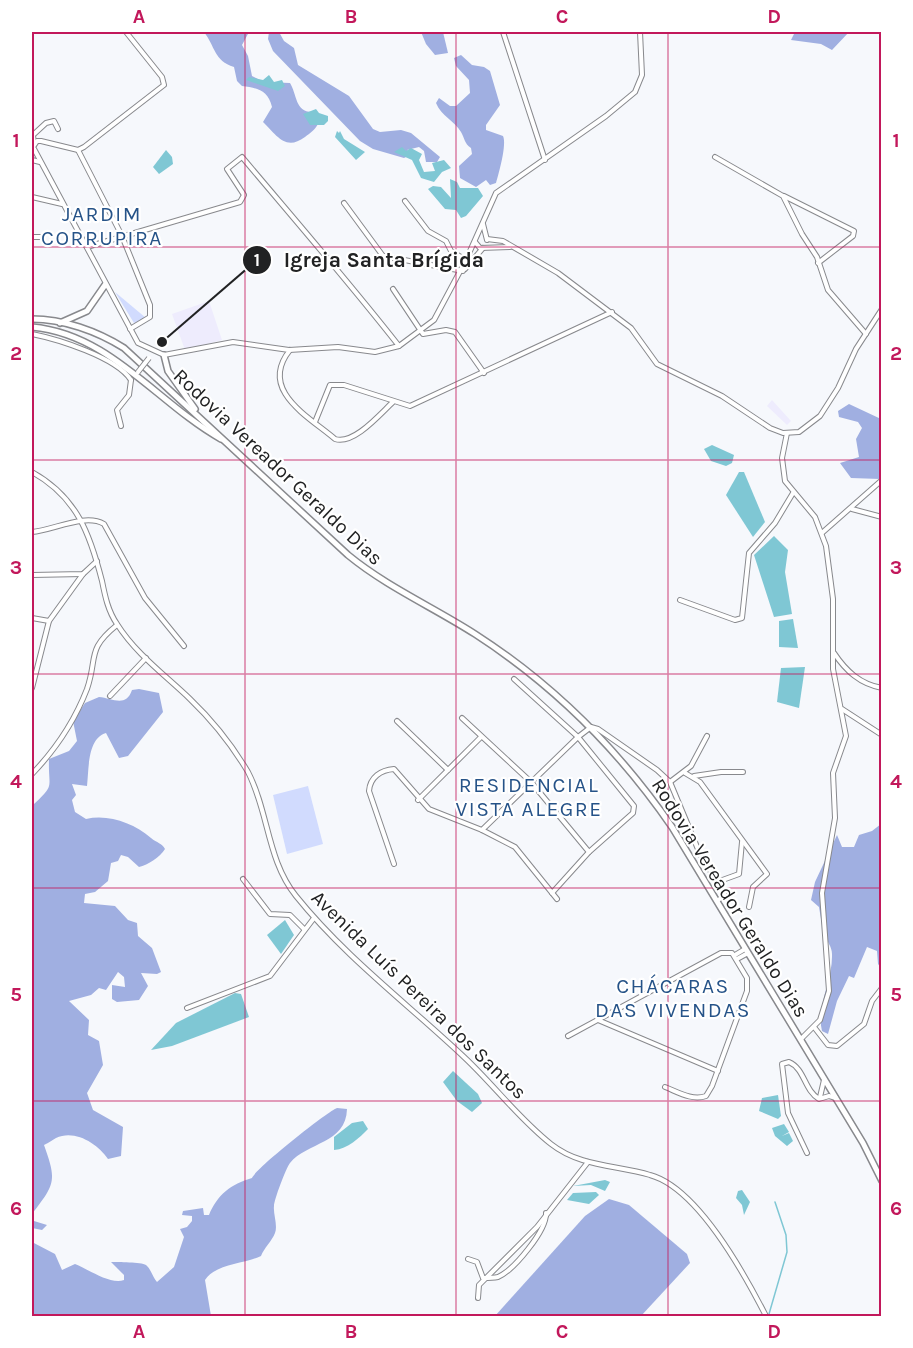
<svg xmlns="http://www.w3.org/2000/svg" width="913" height="1348" viewBox="0 0 913 1348" font-family="Karla,sans-serif">
<style>
.education{fill:#eeecfd}
.green{fill:#d1dbfe}
.forest{fill:#a0afe1}
.water{fill:#7fc7d4}
.lines{fill:none;stroke-linecap:round;stroke-linejoin:round}
.stream{stroke:#7fc7d4;stroke-width:1.5}
.minor-casing{stroke:#88898d;stroke-width:6}
.major-casing{stroke:#88898d;stroke-width:8}
.minor{stroke:#fff;stroke-width:4}
.major{stroke:#fff;stroke-width:5}
.minor-bridge-casing{stroke:#88898d;stroke-width:6;stroke-linecap:butt}
.minor-bridge{stroke:#fff;stroke-width:4}
.grid{fill:none;stroke:#c2185b;stroke-width:1.5;stroke-opacity:0.55}
.labels{text-anchor:middle;dominant-baseline:central;stroke-width:4.5;stroke-linejoin:round;paint-order:stroke}
.street-label{font-size:20px;fill:#212223;stroke:#fff}
.neighbourhood-label{font-size:21px;letter-spacing:1.5px;fill:#265388;stroke:#fff}
.leader{fill:none;stroke:#212223;stroke-width:2}
.callout-dot{fill:#212223;stroke:#fff;stroke-width:2}
.mark-label{font-size:18px;text-anchor:middle;font-weight:bold;fill:#fff}
.callout-label{font-size:21px;text-anchor:middle;font-weight:bold;fill:#212223;stroke:#fff;stroke-width:4.5;stroke-linejoin:round;paint-order:stroke}
.neatline{fill:none;stroke:#c2185b;stroke-width:2}
.grid-label{font-size:20px;text-anchor:middle;font-weight:bold;fill:#c2185b}
</style>
<rect width="100%" height="100%" fill="#f6f8fc"/>
<g class="education">
<polygon points="209,301 222,340 185,350 172,314"/>
<polygon points="772,400 791,421 787,425 767,406"/>
</g>
<g class="green">
<polygon points="115,292 146,318 134,323"/>
<polygon points="308,786 323,844 287,854 273,795"/>
</g>
<g class="forest">
<path d="M 204,32 L 249,32 L 242,45 L 248,56 L 252,76 L 264,82 L 290,83 C 297,94 295,112 312,112 L 318,124 C 315,130 310,133 305,137 C 285,152 276,134 263,122 L 272,107 C 268,90 257,88 242,86 L 237,81 L 234,67 C 214,61 215,46 204,32 Z"/>
<polygon points="269,32 279,32 284,41 294,48 298,65 349,96 373,129 380,132 401,130 411,133 440,157 437,162 426,162 424,151 419,147 407,150 410,155 404,158 373,149 360,141 273,51 268,39"/>
<polygon points="421,32 443,32 448,53 435,55 426,44"/>
<polygon points="795,32 849,32 832,50 821,44 791,40"/>
<path d="M 461,55 L 472,65 L 484,67 L 490,71 L 500,105 L 486,125 L 486,130 L 503,136 C 507,144 499,173 496,183 L 490,185 L 486,180 L 476,187 L 460,178 L 459,166 L 472,154 L 471,148 C 464,143 465,139 461,132 C 455,121 441,116 436,103 L 439,98 L 450,106 L 456,106 L 470,93 L 469,80 L 456,66 L 454,58 Z"/>
<polygon points="849,404 881,419 880,479 851,478 840,463 859,457 856,439 862,428 858,422 839,417 838,411"/>
<path d="M 139,689 L 159,693 L 163,712 L 128,756 L 119,758 L 106,733 C 87,739 89,769 87,786 L 72,784 L 76,795 L 72,800 L 75,812 L 86,819 C 109,814 133,823 151,838 C 157,843 162,843 165,849 C 160,857 148,865 139,867 L 128,857 L 121,855 L 118,861 L 111,863 L 108,881 L 95,892 L 85,894 L 84,903 L 115,906 L 128,920 L 137,923 L 138,936 L 152,948 L 161,972 L 157,974 L 141,973 L 148,986 L 139,1000 L 117,1002 L 112,999 L 112,985 L 125,987 L 124,977 L 118,972 L 106,990 L 99,988 L 91,995 L 69,1001 L 89,1020 L 88,1035 L 99,1041 L 103,1065 L 87,1093 L 93,1110 L 123,1127 L 121,1156 L 108,1159 C 98,1144 75,1129 56,1138 C 52,1140 49,1143 44,1145 C 57,1181 55,1184 32,1214 L 34,1221 L 47,1225 L 42,1230 L 32,1228 L 32,806 C 56,783 48,790 49,759 L 69,751 L 77,741 L 73,721 L 85,703 L 99,697 C 112,698 126,708 132,690 Z"/>
<path d="M 881,824 L 881,968 L 878,964 L 877,951 L 867,947 L 854,978 L 849,976 L 837,1001 L 828,1034 L 822,1031 C 816,1006 833,980 832,954 C 832,945 824,940 827,932 L 823,931 L 819,907 L 811,900 L 815,882 L 837,835 L 842,847 L 854,847 L 859,835 L 872,831 Z"/>
<path d="M 337,1108 L 347,1109 C 346,1144 307,1142 290,1163 C 286,1168 274,1200 274,1206 C 273,1214 278,1225 275,1233 C 272,1241 264,1248 261,1256 C 244,1264 215,1264 205,1280 L 211,1316 L 32,1316 L 32,1242 L 55,1254 L 62,1270 L 75,1264 C 88,1269 110,1285 124,1280 L 124,1275 L 111,1262 C 118,1262 141,1262 146,1265 C 151,1269 153,1278 157,1282 L 174,1267 L 184,1237 L 180,1229 L 187,1227 L 192,1221 L 192,1216 L 182,1215 L 183,1211 L 203,1208 L 204,1215 L 209,1215 C 217,1195 231,1184 252,1178 C 255,1169 328,1111 337,1108 Z"/>
<polygon points="609,1199 629,1205 687,1254 690,1263 641,1316 495,1316 585,1216"/>
</g>
<g class="water">
<polygon points="269,75 274,82 282,80 285,86 278,91 246,80 249,77 263,80"/>
<polygon points="316,109 319,113 328,116 328,121 324,125 310,125 303,114"/>
<polygon points="337,131 339,133 340,131 344,139 365,152 356,160 335,137"/>
<polygon points="402,147 406,151 411,148 422,154 419,160 424,172 435,171 432,163 444,160 451,168 442,172 434,182 421,178 412,160 394,152"/>
<polygon points="166,150 172,157 173,164 159,174 153,167"/>
<polygon points="450,179 457,182 460,188 478,188 483,196 466,216 461,218 456,210 445,209 428,189 433,186 441,187 451,198"/>
<polygon points="712,445 734,455 732,463 726,466 711,461 704,449"/>
<polygon points="739,472 744,472 765,522 753,537 726,495"/>
<polygon points="774,536 788,550 785,572 792,614 774,617 754,555"/>
<polygon points="793,619 798,648 779,647 779,621"/>
<polygon points="805,667 799,708 777,702 781,668"/>
<polygon points="285,920 294,935 281,954 267,935"/>
<polygon points="235,993 241,994 249,1017 172,1046 151,1050 176,1023"/>
<polygon points="453,1071 478,1094 482,1103 472,1112 457,1101 443,1082"/>
<polygon points="778,1095 781,1116 778,1119 759,1111 762,1098"/>
<path d="M 363,1121 L 368,1129 C 359,1138 348,1149 334,1150 L 334,1137 L 352,1123 Z"/>
<polygon points="784,1124 789,1132 782,1136 789,1133 793,1141 787,1146 775,1136 772,1128"/>
<polygon points="605,1180 610,1182 605,1191 591,1185 573,1186"/>
<polygon points="742,1190 750,1202 744,1215 742,1205 736,1198 738,1191"/>
<polygon points="596,1192 599,1195 589,1204 567,1200 573,1193"/>
</g>
<g class="lines">
<polyline class="stream" points="769,1314 787,1252 786,1235 775,1202"/>
<defs>
<g id="minor">
<polyline points="126,32 162,77 164,85 84,147 78,150 41,141 37,141 33,147 138,343 164,355 233,342 289,350 338,347 375,352 399,346 434,320 466,260 496,193 606,116 635,92 642,75 640,32"/>
<polyline points="503,32 545,160"/>
<polyline points="34,144 33,135 46,123 54,121 58,129"/>
<polyline points="78,150 122,236 150,305 150,317 130,329"/>
<polyline points="715,157 783,196 802,234 817,257 828,290 866,334"/>
<polyline points="32,160 40,162"/>
<polyline points="784,196 854,231 853,236 818,263"/>
<polyline points="32,197 62,204"/>
<polyline points="405,201 428,231 446,241 451,251 466,260"/>
<polyline points="344,203 383,256 463,271"/>
<polyline points="483,224 487,240"/>
<polyline points="32,237 43,237"/>
<polyline points="487,239 503,241 558,273 631,328 657,364 722,396 770,428 783,433 799,432 820,416 838,388 856,349 882,309"/>
<polyline points="475,242 480,248 510,247"/>
<path d="M 87,247 L 240,202 L 244,195 L 227,169 L 242,157 C 295,220 348,281 399,346"/>
<polyline points="465,269 483,248"/>
<polyline points="393,289 423,334 446,330 455,332 484,373"/>
<path d="M 32,334 C 57,339 116,357 131,380"/>
<path d="M 290,350 C 258,390 308,416 335,439 C 354,445 380,414 393,402"/>
<polyline points="315,422 330,385 344,385 410,406 612,312"/>
<polyline points="121,426 117,410 129,395 131,380"/>
<polyline points="787,433 782,458 785,481 815,517 826,546 833,599 833,669 846,736 833,773 835,818 822,893 829,991 820,1020 801,1039"/>
<path d="M 32,472 C 77,497 90,534 102,581 C 105,596 108,611 117,624 C 136,654 165,675 190,699 C 213,721 232,745 248,772 C 269,813 267,860 296,896 C 345,957 408,1004 464,1057 C 494,1085 519,1119 551,1144 C 580,1167 617,1165 650,1175 C 698,1188 745,1275 766,1316"/>
<polyline points="852,509 882,517"/>
<path d="M 32,532 C 54,530 85,513 104,524 L 145,598 L 184,646"/>
<polyline points="823,532 882,480"/>
<polyline points="32,575 83,574 97,561"/>
<polyline points="680,600 735,620 742,618 749,553 775,523 793,493"/>
<polyline points="32,618 49,621"/>
<path d="M 834,653 C 846,671 860,684 882,688"/>
<polyline points="514,679 578,737 634,806 633,813 589,852 552,893"/>
<polyline points="32,688 49,621 83,574"/>
<polyline points="110,696 146,658"/>
<polyline points="842,709 882,735"/>
<polyline points="462,718 531,782 589,852"/>
<polyline points="397,721 448,770"/>
<polyline points="685,773 700,782 767,874 753,887 749,907"/>
<path d="M 32,774 C 55,750 75,720 87,689 C 98,657 86,650 117,625"/>
<polyline points="694,776 721,772 743,772"/>
<polyline points="670,782 691,766 707,736"/>
<polyline points="418,800 481,737"/>
<polyline points="482,830 578,737 591,727 598,729 657,770 670,782 700,854 725,895 717,901"/>
<path d="M 394,864 L 369,791 C 370,777 381,770 394,769 L 429,809 L 482,830 L 515,847 L 557,899"/>
<polyline points="243,879 270,914 290,915 304,929"/>
<polyline points="717,882 739,874 742,842"/>
<polyline points="735,955 745,949"/>
<polyline points="737,959 748,953"/>
<polyline points="187,1008 270,976 314,918"/>
<polyline points="598,1020 718,1071"/>
<polyline points="814,1027 828,1045 837,1046 864,1024 872,1001 882,988"/>
<path d="M 568,1036 L 721,953 L 732,953 L 747,978 L 747,991 L 712,1086 L 706,1096 C 692,1101 678,1092 665,1087"/>
<polyline points="820,1097 824,1080"/>
<path d="M 807,1153 L 788,1113 L 782,1064 L 789,1062 C 805,1069 804,1090 819,1099 L 829,1096 L 836,1098"/>
<path d="M 468,1259 L 477,1262 L 483,1278 C 488,1278 493,1278 498,1277 C 514,1270 547,1230 546,1213"/>
<polyline points="478,1298 479,1285 537,1227 588,1162"/>
</g>
<g id="major">
<path d="M 32,319 C 63,319 97,331 124,348 L 348,555 C 387,587 433,607 475,634 C 554,685 619,750 672,827 L 863,1143 L 882,1181"/>
<polyline points="60,323 87,311 105,285"/>
<path d="M 32,327 C 110,334 157,403 221,439"/>
<polyline points="164,355 168,371 195,409"/>
</g>
</defs>
<use href="#minor" class="minor-casing"/>
<use href="#major" class="major-casing"/>
<use href="#minor" class="minor"/>
<use href="#major" class="major"/>
<defs>
<polyline id="minor-bridge" points="138,372 149,358"/>
</defs>
<use href="#minor-bridge" class="minor-bridge-casing"/>
<use href="#minor-bridge" class="minor-bridge"/>
</g>
<path class="grid" d="M 245,32 L 245,1316M 456,32 L 456,1316M 668,32 L 668,1316M 32,247 L 882,247M 32,460 L 882,460M 32,674 L 882,674M 32,888 L 882,888M 32,1101 L 882,1101"/>
<g class="labels">
<g class="street-label">
<text transform="translate(278 467) rotate(43)">Rodovia Vereador Geraldo Dias</text>
<text transform="translate(730 898) rotate(58)">Rodovia Vereador Geraldo Dias</text>
<text transform="translate(419 995) rotate(44)">Avenida Luís Pereira dos Santos</text>
</g>
<g class="neighbourhood-label">
<text x="102" y="214">JARDIM<tspan x="102" dy="24">CORRUPIRA</tspan></text>
<text x="529" y="785">RESIDENCIAL<tspan x="529" dy="24">VISTA ALEGRE</tspan></text>
<text x="673" y="986">CHÁCARAS<tspan x="673" dy="24">DAS VIVENDAS</tspan></text>
</g>
</g>
<path class="leader" d="M162 342L257 260"/>
<g class="callout-dot">
<circle cx="162" cy="342" r="6"/>
<circle cx="257" cy="260" r="15"/>
</g>
<g class="mark-label">
<text x="257" y="266">1</text>
</g>
<g class="callout-label">
<text x="384" y="267">Igreja Santa Brígida</text>
</g>
<rect width="913" height="1348" fill="none" stroke="#ffffff" stroke-width="66"/>
<rect x="33" y="33" width="847" height="1282" class="neatline"/>
<g class="grid-label">
<text x="139" y="23">A</text>
<text x="351" y="23">B</text>
<text x="562" y="23">C</text>
<text x="774" y="23">D</text>
<text x="16" y="147">1</text>
<text x="896" y="147">1</text>
<text x="16" y="360">2</text>
<text x="896" y="360">2</text>
<text x="16" y="574">3</text>
<text x="896" y="574">3</text>
<text x="16" y="788">4</text>
<text x="896" y="788">4</text>
<text x="16" y="1001">5</text>
<text x="896" y="1001">5</text>
<text x="16" y="1215">6</text>
<text x="896" y="1215">6</text>
<text x="139" y="1338">A</text>
<text x="351" y="1338">B</text>
<text x="562" y="1338">C</text>
<text x="774" y="1338">D</text>
</g>
</svg>
